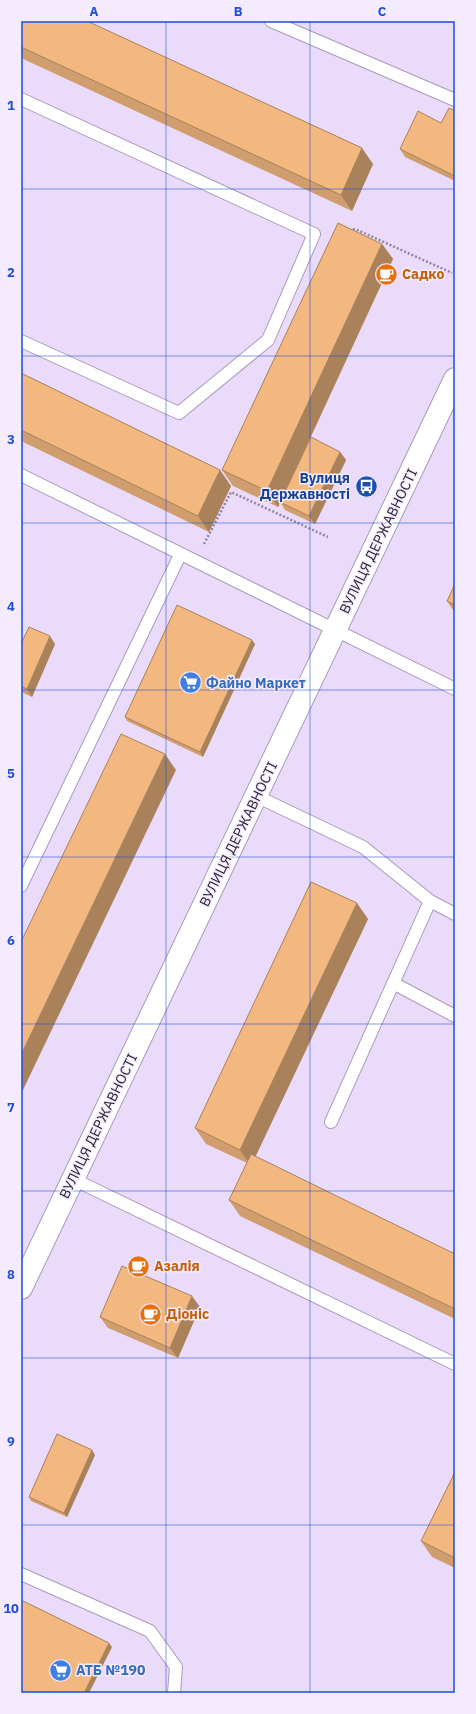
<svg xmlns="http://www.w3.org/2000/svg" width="476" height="1714" viewBox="0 0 476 1714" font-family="'IBM Plex Sans',sans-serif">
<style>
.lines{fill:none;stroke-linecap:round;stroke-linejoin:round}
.service-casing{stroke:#a99ab9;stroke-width:14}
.tertiary-casing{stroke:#a99ab9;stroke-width:24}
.path{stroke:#91869c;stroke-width:2.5;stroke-dasharray:2 2;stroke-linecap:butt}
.service{stroke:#fff;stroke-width:12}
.tertiary{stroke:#fff;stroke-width:22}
.wall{fill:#d09e6e}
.shaded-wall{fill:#a9815a}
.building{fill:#f2b880;stroke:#a9815a}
.grid{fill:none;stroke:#1d4ed8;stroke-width:1;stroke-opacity:0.55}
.labels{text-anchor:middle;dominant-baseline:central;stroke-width:3;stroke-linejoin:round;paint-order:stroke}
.food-label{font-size:14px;font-weight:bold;fill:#c56008;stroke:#f5ebff;text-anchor:start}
.transit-label{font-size:14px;font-weight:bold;fill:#164399;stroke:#f5ebff;text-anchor:end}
.street-label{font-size:14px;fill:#2b2531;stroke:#f5ebff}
.shop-label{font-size:14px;font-weight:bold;fill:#366cbe;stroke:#f5ebff;text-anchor:start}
.neatline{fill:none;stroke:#1d4ed8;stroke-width:1.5}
.grid-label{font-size:13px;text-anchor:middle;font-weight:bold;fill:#1d4ed8}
</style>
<rect width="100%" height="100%" fill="#ebdbfb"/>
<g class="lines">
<defs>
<g id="service">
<polyline points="271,21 455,100"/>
<polyline points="21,99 314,234 268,340 179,413 21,341"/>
<polyline points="21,475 455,689"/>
<polyline points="256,796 363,847 430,901 331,1122"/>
<polyline points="21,886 180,555"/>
<polyline points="430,901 455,914"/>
<polyline points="393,983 455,1016"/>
<polyline points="73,1179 455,1364"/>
<polyline points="21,1574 150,1631 176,1667 174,1693"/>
</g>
<polyline id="tertiary" points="21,1288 455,379"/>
</defs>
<use href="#service" class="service-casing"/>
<use href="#tertiary" class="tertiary-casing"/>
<g class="path">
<polyline points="349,230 355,229 452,273"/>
<polyline points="204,544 231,492 328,537"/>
</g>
<use href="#service" class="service"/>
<use href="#tertiary" class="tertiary"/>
</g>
<g class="wall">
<polygon points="21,21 373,164 352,211 21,58"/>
<polygon points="455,111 455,181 405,157 400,149 441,123"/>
<polygon points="382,244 393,259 297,467 340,452 346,460 315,524 285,510 280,502 278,507 233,486 222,470"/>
<polygon points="21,373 231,486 209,532 21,441"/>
<polygon points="455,584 455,613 447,601"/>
<polygon points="21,644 55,644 32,697 21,692"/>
<polygon points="255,644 203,757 127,721 125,717"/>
<polygon points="368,919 255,1157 455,1254 455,1319 240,1216 229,1200 247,1163 206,1144 195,1128"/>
<polygon points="200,1307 178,1358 108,1328 100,1317"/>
<polygon points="95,1455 67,1517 31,1501 29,1497"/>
<polygon points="455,1472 455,1568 432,1557 421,1541"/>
</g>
<g class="shaded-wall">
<polygon points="362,148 373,164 352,211 341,195"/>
<polygon points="382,244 393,259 278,507 267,491"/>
<polygon points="340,452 346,460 315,524 309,516"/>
<polygon points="220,470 231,486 209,532 198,516"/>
<polygon points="50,636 55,644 32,697 27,689"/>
<polygon points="252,640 255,644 203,757 200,752"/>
<polygon points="165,754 176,770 21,1094 21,1055"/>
<polygon points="357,903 368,919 251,1166 240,1150"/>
<polygon points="192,1296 200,1307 178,1358 170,1348"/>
<polygon points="92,1450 95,1455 67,1517 64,1513"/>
<polygon points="109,1643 112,1647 89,1693 84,1693"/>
</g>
<g class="building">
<polygon points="21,21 87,21 362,148 341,195 21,47"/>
<polygon points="449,108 455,111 455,176 400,149 418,111 441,123"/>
<polygon points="338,223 382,244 267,491 222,470"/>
<polygon points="21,373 220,470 198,516 21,430"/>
<polygon points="311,437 340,452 309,516 280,502"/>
<polygon points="455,584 455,605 447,601"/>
<polygon points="177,605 252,640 200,752 125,717"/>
<polygon points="29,627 50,636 27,689 21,686 21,644"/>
<polygon points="121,734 165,754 21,1055 21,942"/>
<polygon points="311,882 357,903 240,1150 195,1128"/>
<polygon points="251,1154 455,1254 455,1309 229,1200"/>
<polygon points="122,1266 192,1296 170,1348 100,1317"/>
<polygon points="57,1434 92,1450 64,1513 29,1497"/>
<polygon points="455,1472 455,1558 421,1541"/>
<polygon points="21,1600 109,1643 84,1693 21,1693"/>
</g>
<path class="grid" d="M 166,21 L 166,1693M 310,21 L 310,1693M 21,189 L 455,189M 21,356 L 455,356M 21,523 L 455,523M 21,690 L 455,690M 21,857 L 455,857M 21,1024 L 455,1024M 21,1191 L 455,1191M 21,1358 L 455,1358M 21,1525 L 455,1525"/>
<defs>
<symbol id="cafe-disc" viewBox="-11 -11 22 22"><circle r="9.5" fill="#e8710a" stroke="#f5ebff"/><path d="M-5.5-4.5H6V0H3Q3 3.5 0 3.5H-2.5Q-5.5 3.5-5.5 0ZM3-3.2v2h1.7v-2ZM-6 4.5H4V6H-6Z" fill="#fff"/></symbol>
<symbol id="bus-disc" viewBox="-11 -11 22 22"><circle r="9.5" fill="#1a4fb4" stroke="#f5ebff"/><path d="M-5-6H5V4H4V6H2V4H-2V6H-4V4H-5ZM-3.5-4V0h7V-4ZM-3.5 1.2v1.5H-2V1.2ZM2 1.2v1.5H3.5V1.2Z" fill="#fff"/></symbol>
<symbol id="supermarket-disc" viewBox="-11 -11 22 22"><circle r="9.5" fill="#3f7fe0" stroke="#f5ebff"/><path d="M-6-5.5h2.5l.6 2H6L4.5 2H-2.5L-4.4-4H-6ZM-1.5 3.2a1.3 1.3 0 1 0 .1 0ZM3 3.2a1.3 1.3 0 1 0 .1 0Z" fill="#fff"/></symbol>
</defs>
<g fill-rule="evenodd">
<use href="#cafe-disc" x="374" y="262" width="25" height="25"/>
<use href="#bus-disc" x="354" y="474" width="25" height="25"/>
<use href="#supermarket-disc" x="178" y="670" width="25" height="25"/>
<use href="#cafe-disc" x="126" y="1254" width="25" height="25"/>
<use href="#cafe-disc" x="138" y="1302" width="25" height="25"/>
<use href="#supermarket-disc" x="48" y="1658" width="25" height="25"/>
</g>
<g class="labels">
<g class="food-label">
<text x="402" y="274">Садко</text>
<text x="154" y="1266">Азалія</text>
<text x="166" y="1314">Діоніс</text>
</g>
<g class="transit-label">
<text x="350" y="478">Вулиця<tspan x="350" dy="16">Державності</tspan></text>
</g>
<g class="street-label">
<text transform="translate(378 541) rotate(-64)">ВУЛИЦЯ ДЕРЖАВНОСТІ</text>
<text transform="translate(238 834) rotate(-64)">ВУЛИЦЯ ДЕРЖАВНОСТІ</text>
<text transform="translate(98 1126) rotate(-64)">ВУЛИЦЯ ДЕРЖАВНОСТІ</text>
</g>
<g class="shop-label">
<text x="206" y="683">Файно Маркет</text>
<text x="76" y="1670">АТБ №190</text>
</g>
</g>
<rect width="476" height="1714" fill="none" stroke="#f5ebff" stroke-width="44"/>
<rect x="22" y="22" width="432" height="1670" class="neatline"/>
<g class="grid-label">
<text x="94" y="16">A</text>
<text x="238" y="16">B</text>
<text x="382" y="16">C</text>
<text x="11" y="110">1</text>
<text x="11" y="277">2</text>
<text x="11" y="444">3</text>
<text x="11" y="611">4</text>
<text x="11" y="778">5</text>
<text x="11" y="945">6</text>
<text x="11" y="1112">7</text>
<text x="11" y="1279">8</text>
<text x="11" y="1446">9</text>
<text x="11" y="1613">10</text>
</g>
</svg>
